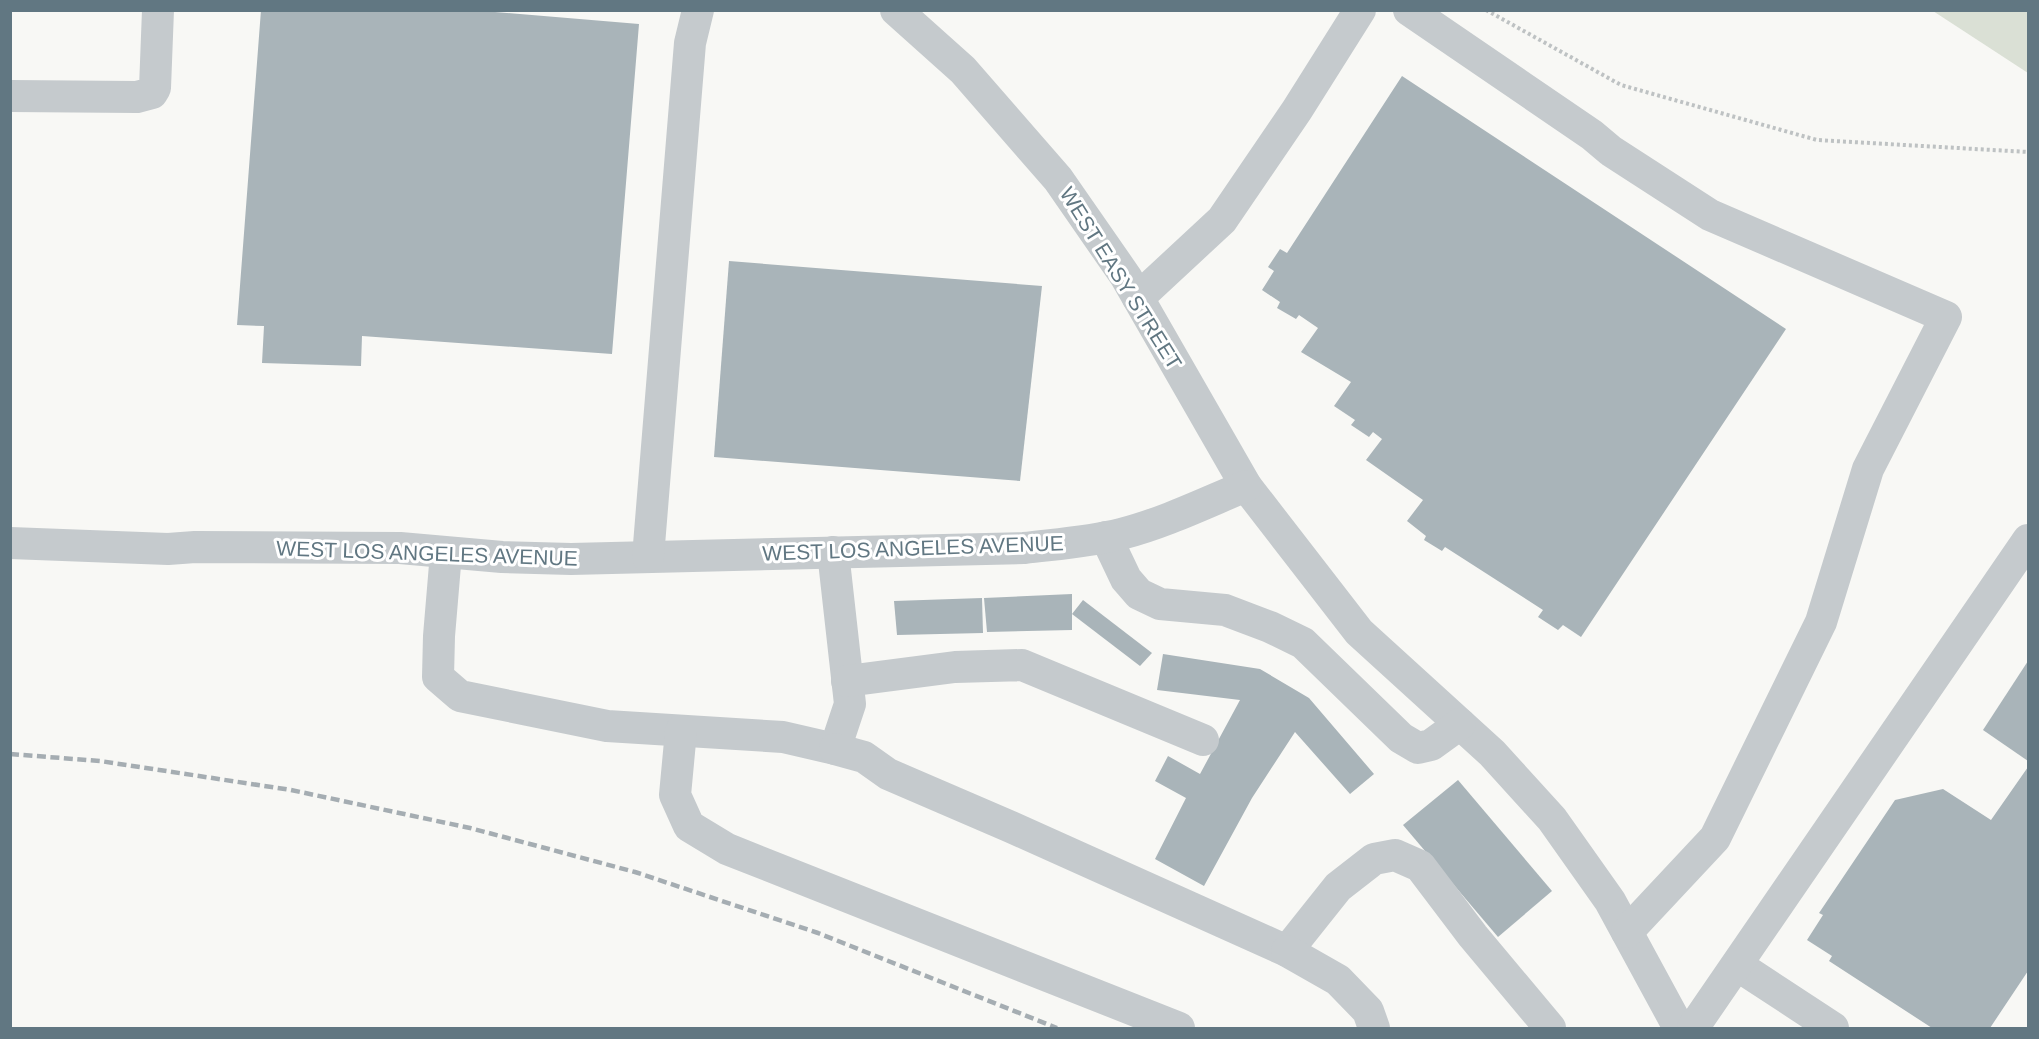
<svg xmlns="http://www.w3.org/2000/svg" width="2039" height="1039" viewBox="0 0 2039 1039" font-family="Arial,sans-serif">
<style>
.green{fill:#dae0d5}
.building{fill:#a9b4b9}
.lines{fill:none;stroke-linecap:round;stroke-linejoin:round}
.path{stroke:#bec2c3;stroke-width:4;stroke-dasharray:3 3;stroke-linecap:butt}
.minor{stroke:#c5cacd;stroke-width:32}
.rail{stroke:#a5adb2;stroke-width:4.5;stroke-dasharray:9 4.5;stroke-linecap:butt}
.labels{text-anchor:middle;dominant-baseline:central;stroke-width:6;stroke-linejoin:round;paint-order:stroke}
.street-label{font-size:21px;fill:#617782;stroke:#fff}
</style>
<rect width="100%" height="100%" fill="#f8f8f5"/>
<polygon class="green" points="1933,11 2028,11 2028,73"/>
<g class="building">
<polygon points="261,10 471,10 639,24 612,354 362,336 361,366 262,363 264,326 237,325"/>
<polygon points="1402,76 1786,329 1581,637 1563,625 1558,630 1538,617 1543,610 1445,547 1442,551 1424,540 1426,536 1407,521 1423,500 1366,460 1382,439 1373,432 1369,437 1351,425 1355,420 1334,406 1351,382 1301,352 1318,328 1299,315 1296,319 1277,308 1280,302 1262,290 1274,271 1268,267 1280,249 1287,253"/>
<polygon points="729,261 1042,286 1020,481 714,457"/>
<polygon points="1072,594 1072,630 987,632 984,598"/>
<polygon points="982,598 983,633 897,635 894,601"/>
<polygon points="1083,600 1152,653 1140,666 1072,614"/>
<polygon points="1163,654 1260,669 1309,698 1374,774 1350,794 1295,732 1252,798 1204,886 1155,859 1186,798 1155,781 1168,756 1200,774 1240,700 1157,690"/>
<polygon points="2028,661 2028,761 1983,730"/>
<polygon points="2028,767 2028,971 1990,1028 1932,1028 1829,961 1832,956 1807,940 1823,915 1819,913 1895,800 1943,789 1991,820"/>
<polygon points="1458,780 1552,891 1498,937 1403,825"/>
</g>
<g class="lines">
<polyline class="path" points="1486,10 1621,85 1817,140 2028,152"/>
<g class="minor">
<polyline points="896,10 963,70 1058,179 1126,277 1246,486 1359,632 1492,753 1552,819 1610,901 1679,1028"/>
<polyline points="1409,10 1592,135 1611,151 1710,215 1946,317 1868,469 1821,622 1715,838 1627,932"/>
<polyline points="10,96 137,97 152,93 155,88 158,10"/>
<polyline points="1138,298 1222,220 1297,110 1360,10"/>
<polyline points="1106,537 1126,579 1139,594 1160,604 1225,610 1270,627 1303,643 1401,738 1418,748 1431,745 1460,724"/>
<path d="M 10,543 L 168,549 L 195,547 L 400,548 L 502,557 L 571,559 L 1024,548 C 1057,544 1089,542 1121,534 C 1164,523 1205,503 1246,486"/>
<polyline points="446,553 439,636 438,677 460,696 607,726 783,737 835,749 850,704 833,552"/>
<polyline points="648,557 690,43 698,10"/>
<polyline points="847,681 955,667 1022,665 1203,740"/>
<polyline points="681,731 675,795 689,826 727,849 1179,1028"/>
<polyline points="835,749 864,757 888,774 1011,827 1287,951 1338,887 1374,859 1395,855 1420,866 1473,936 1550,1028"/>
<polyline points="1287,951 1338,980 1368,1011 1374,1028"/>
<polyline points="1737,965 1833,1028"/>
<polyline points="1693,1028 2028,540"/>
</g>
<polyline class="rail" points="10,754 100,761 291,790 470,828 635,872 818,933 1057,1028"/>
</g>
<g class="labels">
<g class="street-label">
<text transform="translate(1121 278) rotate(58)">WEST EASY STREET</text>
<text transform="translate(913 548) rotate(-2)">WEST LOS ANGELES AVENUE</text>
<text transform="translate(427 553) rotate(2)">WEST LOS ANGELES AVENUE</text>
</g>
</g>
<rect width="2039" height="1039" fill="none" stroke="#617782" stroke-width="24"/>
</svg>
